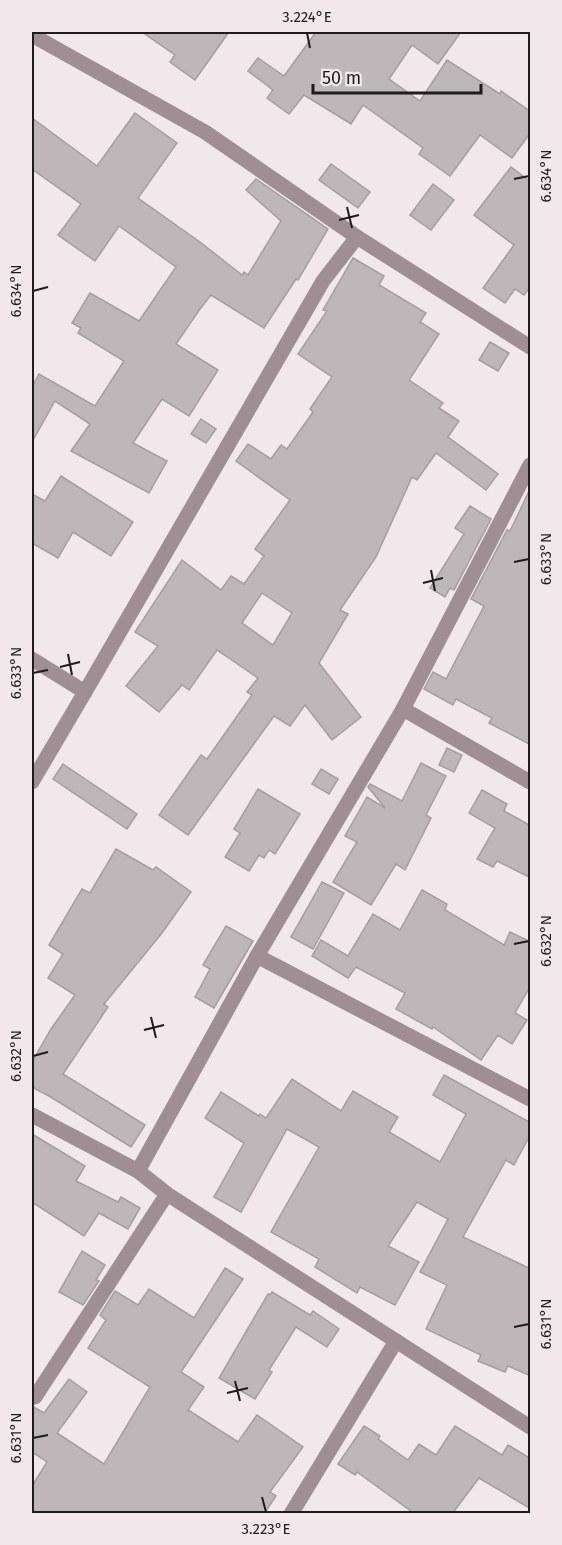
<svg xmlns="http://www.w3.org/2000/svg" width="562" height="1545" viewBox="0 0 562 1545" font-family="'Fira Sans',sans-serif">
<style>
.building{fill:#beb7b9;stroke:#a59ea0;stroke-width:1.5;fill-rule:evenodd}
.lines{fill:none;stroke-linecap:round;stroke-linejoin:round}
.street{stroke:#9f8f95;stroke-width:15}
.ticks{fill:none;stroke:#1e1c1d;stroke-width:2}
.neatline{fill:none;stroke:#1e1c1d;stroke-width:2}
.ticks-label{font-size:15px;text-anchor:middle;fill:#1e1c1d}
</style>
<rect width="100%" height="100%" fill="#f0e8eb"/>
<g class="building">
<polygon points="142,32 229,32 195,80 170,62 175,55"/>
<polygon points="316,32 461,32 438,64 412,45 389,79 420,101 447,60 500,94 501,91 531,112 531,132 512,158 480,135 450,176 419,154 423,148 363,105 351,124 304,95 289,114 267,98 273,90 248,71 258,58 284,76"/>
<polygon points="135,113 177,143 138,198 200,242 242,275 244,272 248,275 281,221 246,190 256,179 328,229 298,280 296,279 264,328 211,295 200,309 176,344 218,370 189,416 162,399 133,443 167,461 149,493 71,451 90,424 55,401 32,442 32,387 39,374 95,406 124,361 78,333 81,328 72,323 90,293 139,321 176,267 119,226 95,261 58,235 81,204 32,169 32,118 97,166"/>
<polygon points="331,164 370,192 358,208 319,180"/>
<polygon points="511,167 531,182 531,286 524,295 515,289 505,303 483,288 514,245 474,215"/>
<polygon points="433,184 454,200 431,230 410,215"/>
<path d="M 353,258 L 384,276 L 379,285 L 426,313 L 420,322 L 439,334 L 409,380 L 443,403 L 439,408 L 459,421 L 448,437 L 498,474 L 486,490 L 436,453 L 417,480 L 412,477 L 376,557 L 340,610 L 348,614 L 319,663 L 361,717 L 332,740 L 305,705 L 290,726 L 274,716 L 188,835 L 159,815 L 201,755 L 207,759 L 252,695 L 247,692 L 258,678 L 217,650 L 189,690 L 182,685 L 159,712 L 126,686 L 158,646 L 135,632 L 182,560 L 221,590 L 231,576 L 244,584 L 264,556 L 255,549 L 290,500 L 236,461 L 248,444 L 271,459 L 281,445 L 287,449 L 313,412 L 310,409 L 332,377 L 298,354 L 327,311 L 323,310 ZM 262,593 L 292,613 L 273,645 L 242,623 Z"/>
<polygon points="490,342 509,353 498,371 479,360"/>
<polygon points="201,419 216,429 206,443 191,434"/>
<polygon points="61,476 133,522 111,556 73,532 58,558 32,543 32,494 45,501"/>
<polygon points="531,487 531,745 489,723 492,718 456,699 453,705 424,689 433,672 446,679 484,606 471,599 507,530 510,531"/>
<polygon points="470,506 491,519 454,590 450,588 445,597 430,588 464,534 455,528"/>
<polygon points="447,748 462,755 454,772 439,765"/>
<polygon points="421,763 446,776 426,815 431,818 405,870 396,864 371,905 333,882 357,842 345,836 367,797 385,808 368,787 370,784 402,801"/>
<polygon points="63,764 137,814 127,829 53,779"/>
<polygon points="321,769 338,779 329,794 312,784"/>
<polygon points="258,789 300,814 275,854 269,850 264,858 259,855 249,871 225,857 240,833 234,829"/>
<polygon points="482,790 507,804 504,811 531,826 531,878 497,861 493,867 477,859 495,828 469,813"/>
<polygon points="116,849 153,870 156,867 191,892 162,933 104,1004 108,1007 63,1074 145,1125 131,1147 49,1096 32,1087 32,1062 51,1029 75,995 48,978 63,954 49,945 82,889 90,893"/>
<polygon points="322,882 344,893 313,949 291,937"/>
<polygon points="422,890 447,904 445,910 504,945 510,932 531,942 531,985 515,1013 527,1020 512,1044 498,1035 481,1060 433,1027 432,1029 396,1009 405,993 356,967 348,978 312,956 321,940 348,956 373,914 400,930"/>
<polygon points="226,926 253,941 214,1008 195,997 210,969 203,965"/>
<polygon points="444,1075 531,1123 531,1133 514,1165 506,1160 463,1237 531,1269 531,1376 508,1366 505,1372 478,1361 481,1355 426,1329 447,1285 420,1272 448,1219 417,1202 388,1246 419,1262 395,1305 360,1287 357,1293 315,1267 319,1259 271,1232 319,1147 287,1129 241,1212 214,1197 244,1143 205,1118 221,1092 259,1116 260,1114 266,1118 292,1079 341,1111 353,1091 398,1117 389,1132 440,1162 466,1114 433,1095"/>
<polygon points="32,1134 85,1166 76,1181 118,1202 121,1197 140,1208 128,1229 99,1213 84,1236 32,1202"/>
<polygon points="82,1251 105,1265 96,1280 99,1281 83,1305 59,1292"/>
<polygon points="225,1268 243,1279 181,1372 204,1387 188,1410 238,1442 257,1415 303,1447 270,1492 276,1496 264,1514 32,1514 32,1486 47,1462 32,1452 32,1406 44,1413 69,1379 87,1392 57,1433 104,1464 150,1387 88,1348 106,1320 100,1315 115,1291 138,1305 149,1289 194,1318"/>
<polygon points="272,1292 310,1315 313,1311 339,1329 327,1347 296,1327 269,1370 272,1372 255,1399 219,1378 268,1294 270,1295"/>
<polygon points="364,1426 380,1436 378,1439 408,1460 419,1444 436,1455 455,1426 502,1455 508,1445 531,1459 531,1509 479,1478 452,1514 415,1514 357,1472 355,1475 338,1464"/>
</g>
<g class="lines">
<g class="street">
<polyline points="39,39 205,132 357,237 530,347"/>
<polyline points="32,659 85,692"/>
<polyline points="403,709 530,782"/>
<polyline points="32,782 85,692 323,281 357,237"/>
<polyline points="257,956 530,1099"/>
<polyline points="32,1115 138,1171 167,1194 530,1427"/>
<polyline points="138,1171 257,956 403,709 530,465"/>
<polyline points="35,1397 167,1194"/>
<polyline points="291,1514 396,1341"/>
</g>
</g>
<path class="ticks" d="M 307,33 L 310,48M 514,179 L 529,176M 347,207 L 352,228M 339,220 L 359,215M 33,291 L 48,287M 514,562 L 529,559M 431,570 L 435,591M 423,583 L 443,578M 68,654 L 72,675M 60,667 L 80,662M 33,673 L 48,670M 514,944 L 529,941M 151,1017 L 156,1038M 144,1030 L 164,1025M 33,1056 L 48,1052M 514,1327 L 529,1324M 235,1381 L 240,1401M 227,1393 L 248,1388M 33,1438 L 48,1435M 262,1497 L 266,1512"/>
<rect width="562" height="1545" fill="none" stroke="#f0e8eb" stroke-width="66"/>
<path d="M313 84v9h168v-9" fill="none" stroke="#1e1c1d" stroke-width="3"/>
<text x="322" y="84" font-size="18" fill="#1e1c1d" stroke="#f0e8eb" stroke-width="4.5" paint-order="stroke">50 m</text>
<rect x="33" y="33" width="496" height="1479" class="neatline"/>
<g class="ticks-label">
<text x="307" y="22">3.224°E</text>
<text transform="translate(546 176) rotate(-90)" y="5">6.634°N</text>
<text transform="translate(16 291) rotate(-90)" y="5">6.634°N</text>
<text transform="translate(546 559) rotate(-90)" y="5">6.633°N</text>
<text transform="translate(16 673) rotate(-90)" y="5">6.633°N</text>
<text transform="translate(546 941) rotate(-90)" y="5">6.632°N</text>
<text transform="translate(16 1056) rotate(-90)" y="5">6.632°N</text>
<text transform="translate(546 1324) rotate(-90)" y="5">6.631°N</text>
<text transform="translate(16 1438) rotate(-90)" y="5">6.631°N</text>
<text x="266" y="1534">3.223°E</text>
</g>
</svg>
